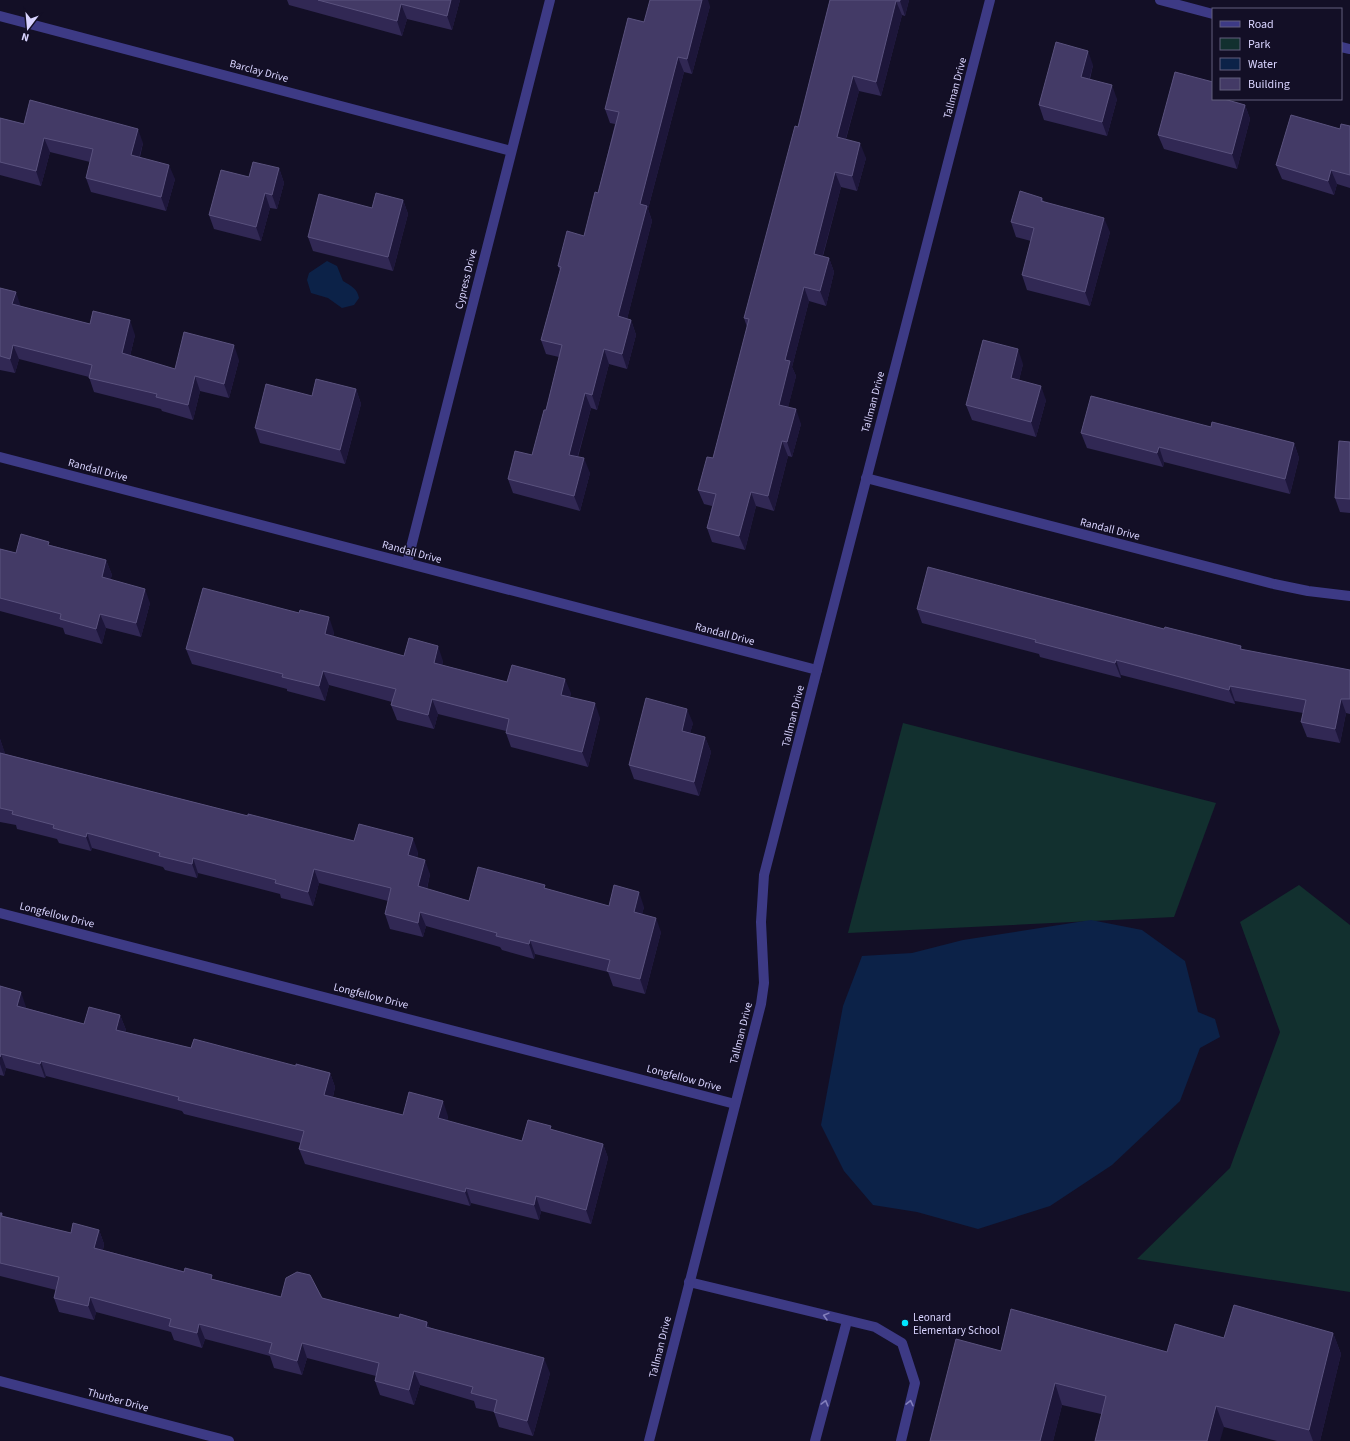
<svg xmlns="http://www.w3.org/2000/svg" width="1350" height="1441" viewBox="0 0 1350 1441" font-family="'Source Sans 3',sans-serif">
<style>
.green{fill:#12302f}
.water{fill:#0c2248}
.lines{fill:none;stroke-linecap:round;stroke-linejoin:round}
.minor{stroke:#3d3a85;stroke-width:10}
.wall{fill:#312854}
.shaded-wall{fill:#1d163a}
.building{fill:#433a66;stroke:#5a527e}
.oneway{stroke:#837fbc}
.poi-dot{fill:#00e5ff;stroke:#130f26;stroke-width:1.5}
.labels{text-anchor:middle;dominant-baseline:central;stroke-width:3;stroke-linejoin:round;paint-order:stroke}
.street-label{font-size:11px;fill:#d9d4ff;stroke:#130f26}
.poi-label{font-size:11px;fill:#d9d4ff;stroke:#130f26;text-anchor:start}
</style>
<rect width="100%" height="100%" fill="#130f26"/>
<g class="green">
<polygon points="903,723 1216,803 1174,917 848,933"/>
<polygon points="1299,885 1350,925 1350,1292 1137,1259 1230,1168 1280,1032 1240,922"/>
</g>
<g class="water">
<path d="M 327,261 L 337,266 L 343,281 C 351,286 357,288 359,298 L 354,305 L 342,308 L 328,298 L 311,293 L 307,280 L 309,273 Z"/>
<polygon points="1091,920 1142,930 1185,961 1198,1012 1215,1019 1220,1037 1200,1048 1180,1101 1112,1165 1050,1206 978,1229 917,1212 873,1205 844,1171 821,1125 843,1006 862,956 912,953 963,940"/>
</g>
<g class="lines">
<g class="minor">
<polyline points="1160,0 1213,14"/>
<polyline points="0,16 511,151"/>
<polyline points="1341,47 1350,49"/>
<polyline points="0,457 817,670"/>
<polyline points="866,478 1274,584 1308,591 1350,596"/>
<polyline points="407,563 550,0"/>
<polyline points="0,913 735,1104"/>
<polyline points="689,1282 875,1327 902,1343 915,1383 901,1441"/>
<polyline points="0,1381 229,1441"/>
<polyline points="649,1441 761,1004 764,983 761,922 764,875 990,0"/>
<polyline points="815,1441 847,1321"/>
</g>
</g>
<g class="wall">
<polygon points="287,0 460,0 452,30 407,19 402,36 289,5"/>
<polygon points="830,0 909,0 905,16 902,15 881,96 859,91 846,139 866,158 857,191 841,187 823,256 829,258 834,272 826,306 809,301 792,367 796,376 788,407 801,424 792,457 788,456 774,511 756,506 745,550 712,542 707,528 712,506 704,504 698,490 713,458 747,327 744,318 798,127"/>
<polygon points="710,6 692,74 684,72 648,209 652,221 627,319 631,320 636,335 627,369 609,364 597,410 591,408 578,457 590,473 580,511 513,493 508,479 532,455 546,410 559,357 546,354 541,340 560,270 558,266 584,236 598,193 615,124 610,123 605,109 644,22"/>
<polygon points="1093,65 1090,79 1117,99 1107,136 1044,120 1039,105"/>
<polygon points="1213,99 1245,105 1250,119 1237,169 1164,149 1158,135"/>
<polygon points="0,118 24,124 143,143 140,157 175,179 166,211 91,192 86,178 90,162 50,152 41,186 0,175"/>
<polygon points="1350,126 1350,188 1337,184 1334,195 1282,179 1276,165 1340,129"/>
<polygon points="279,168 284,183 277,209 270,208 261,241 214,229 209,215 249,177"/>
<polygon points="1042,198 1044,202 1110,232 1090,306 1027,290 1022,275 1031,241 1016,237 1011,222"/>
<polygon points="403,200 408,214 393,271 313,251 308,237"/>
<polygon points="0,288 21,307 90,324 135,335 130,356 175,369 239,360 229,398 200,391 193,420 162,411 161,409 94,392 89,377 19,359 15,373 0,370"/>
<polygon points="1023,364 1019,380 1046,400 1036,437 972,420 966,405"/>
<polygon points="356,389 361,404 345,464 260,443 255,428"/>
<polygon points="1211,427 1294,443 1299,458 1290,494 1164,462 1163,467 1087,448 1081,433"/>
<polygon points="1350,442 1350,513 1340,512 1335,498"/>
<polygon points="50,545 106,560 112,575 110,580 150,603 141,637 106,628 102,644 65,634 63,628 0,611 0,549 16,553"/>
<polygon points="917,609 1164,629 1241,646 1242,650 1350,670 1350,714 1346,713 1340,743 1307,737 1301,722 1303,713 1235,701 1235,704 1121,675 1121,678 1040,657 1039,654 922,623"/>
<polygon points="334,632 333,637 404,656 443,661 442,665 507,682 571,693 570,697 600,718 588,767 511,747 506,733 506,731 438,714 434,729 397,720 391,705 392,702 329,685 325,701 287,691 287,689 192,664 186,649"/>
<polygon points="693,723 690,733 705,737 711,752 699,796 634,779 629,765"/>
<polygon points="0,739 5,754 248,816 354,841 418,852 417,858 430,874 427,889 469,901 546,889 609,906 644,907 642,914 661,932 645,994 613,986 608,972 535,954 534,959 502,950 500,947 426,926 423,937 390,929 385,914 388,901 319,883 313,906 281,898 280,894 198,873 197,878 165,870 163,867 92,848 91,851 59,843 57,839 17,829 16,825 0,822"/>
<polygon points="0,986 26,1007 26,1008 84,1024 120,1015 126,1030 125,1032 191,1048 296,1066 330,1073 335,1087 333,1097 403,1115 448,1116 447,1121 522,1141 552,1130 603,1144 608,1158 591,1224 541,1211 539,1220 471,1203 470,1206 305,1164 299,1149 301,1143 184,1114 182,1111 46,1076 45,1078 6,1068 4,1076 0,1075"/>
<polygon points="0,1213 2,1213 3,1216 71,1233 99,1230 104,1244 103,1250 281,1297 322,1298 399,1318 427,1322 429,1327 550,1373 533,1436 499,1427 494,1412 476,1408 474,1401 420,1385 414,1405 380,1395 375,1381 376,1376 307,1358 302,1375 274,1368 270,1356 205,1339 202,1348 174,1340 171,1332 96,1312 94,1320 59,1312 54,1298 56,1290 0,1276"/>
<polygon points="1333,1333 1341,1354 1320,1441 1277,1441 1224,1427 1101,1414 1062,1405 1053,1441 930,1441 1001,1351 1167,1352 1224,1338"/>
</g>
<g class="shaded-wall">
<polygon points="451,0 460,0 452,30 447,16"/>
<polygon points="702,0 708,0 710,6 692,74 687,59"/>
<polygon points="900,0 909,0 905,16 900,1"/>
<polygon points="896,1 902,15 881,96 876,82"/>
<polygon points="401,4 407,19 402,36 397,21"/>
<polygon points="1088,51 1093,65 1086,91 1081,77"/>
<polygon points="678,57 684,72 648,209 652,221 624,331 618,316 640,204"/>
<polygon points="853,76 859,91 842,152 837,137"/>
<polygon points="1112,85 1117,99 1107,136 1102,122"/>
<polygon points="1245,105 1250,119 1237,169 1232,154"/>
<polygon points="138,129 143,143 136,169 131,155"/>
<polygon points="44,138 50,152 41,186 36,171"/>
<polygon points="860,143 866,158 857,191 852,176"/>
<polygon points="169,165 175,179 166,211 161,197"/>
<polygon points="279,168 284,183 277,209 272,195"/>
<polygon points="1331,170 1337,184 1334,195 1328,181"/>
<polygon points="835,172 841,187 819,269 814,254"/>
<polygon points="265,193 270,208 261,241 256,227"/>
<polygon points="403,200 408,214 393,271 388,257"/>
<polygon points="1104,218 1110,232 1090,306 1085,292"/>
<polygon points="829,258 834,272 826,306 820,291"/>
<polygon points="804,287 809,301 792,367 796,376 785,420 779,405 785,360"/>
<polygon points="16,292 21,307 12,304"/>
<polygon points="130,320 135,335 127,368 122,353"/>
<polygon points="631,320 636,335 627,369 622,354"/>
<polygon points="13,345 19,359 15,373 10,359"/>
<polygon points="234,345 239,360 229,398 224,384"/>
<polygon points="604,349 609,364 597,410 592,395"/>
<polygon points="1018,349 1023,364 1016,392 1011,378"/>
<polygon points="195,376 200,391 193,420 188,405"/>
<polygon points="1041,386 1046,400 1036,437 1031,422"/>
<polygon points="356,389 361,404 345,464 340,450"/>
<polygon points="585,393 591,408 574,469 569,455"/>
<polygon points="796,409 801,424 792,457 787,442"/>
<polygon points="782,441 788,456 774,511 768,496"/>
<polygon points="1294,443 1299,458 1290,494 1285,479"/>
<polygon points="1159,447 1164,462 1163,467 1157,453"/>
<polygon points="584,458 590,473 580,511 574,496"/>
<polygon points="751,492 756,506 745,550 739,536"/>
<polygon points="106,560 112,575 107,592 102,577"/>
<polygon points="145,589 150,603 141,637 136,623"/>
<polygon points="100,614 106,628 102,644 96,629"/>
<polygon points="329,617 334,632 330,649 325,634"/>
<polygon points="438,646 443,661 439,678 434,663"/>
<polygon points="1116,660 1121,675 1121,678 1115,663"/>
<polygon points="323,671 329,685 325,701 319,686"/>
<polygon points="565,679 571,693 566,709 561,695"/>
<polygon points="1230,686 1235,701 1235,704 1229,690"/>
<polygon points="432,699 438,714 434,729 428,715"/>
<polygon points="1341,699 1346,713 1340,743 1335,729"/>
<polygon points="595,703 600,718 588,767 582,752"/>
<polygon points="687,709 693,723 687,745 682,731"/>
<polygon points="705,737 711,752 699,796 694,782"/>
<polygon points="0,739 5,753 2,766 0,762"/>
<polygon points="87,833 92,848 91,851 86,837"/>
<polygon points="413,838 418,852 414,870 408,855"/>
<polygon points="193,858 198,873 197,878 192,864"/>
<polygon points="425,860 430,874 424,901 418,886"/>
<polygon points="314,869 319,883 313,906 308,892"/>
<polygon points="639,892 644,907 639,927 634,912"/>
<polygon points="420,912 426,926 423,937 418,923"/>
<polygon points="656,918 661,932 645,994 640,979"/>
<polygon points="530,940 535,954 534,959 529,944"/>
<polygon points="21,992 26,1007 23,1021 17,1006"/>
<polygon points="120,1015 126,1030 122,1044 116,1030"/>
<polygon points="1,1054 6,1068 4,1076 0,1064 0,1057"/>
<polygon points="41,1061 46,1076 45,1078 40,1064"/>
<polygon points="330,1073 335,1087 330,1110 324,1095"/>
<polygon points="443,1101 448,1116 444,1133 438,1118"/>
<polygon points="603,1144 608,1158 591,1224 586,1210"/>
<polygon points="466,1188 471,1203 470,1206 465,1192"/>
<polygon points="536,1196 541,1211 539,1220 534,1205"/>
<polygon points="99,1230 104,1244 100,1263 94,1248"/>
<polygon points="90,1297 96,1312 94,1320 88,1306"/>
<polygon points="427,1322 433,1336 426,1327"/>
<polygon points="199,1324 205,1339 202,1348 197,1333"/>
<polygon points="1333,1333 1341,1354 1320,1441 1313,1441 1309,1430"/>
<polygon points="302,1343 307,1358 302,1375 297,1361"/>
<polygon points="544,1358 550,1373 533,1436 527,1421"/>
<polygon points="414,1371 420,1385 414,1405 409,1390"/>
<polygon points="1055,1383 1062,1405 1053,1441 1040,1441"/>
<polygon points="1216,1406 1224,1427 1220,1441 1207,1441"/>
</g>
<g class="building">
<polygon points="318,0 451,0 447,16 401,4 397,21"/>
<polygon points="650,0 702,0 687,59 678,57 640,204 647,206 618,316 631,320 622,354 604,349 592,395 585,393 569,455 584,458 574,496 508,479 515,451 532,455 544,410 546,410 562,345 541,340 561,267 558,266 567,231 584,236 595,192 598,193 619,112 605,109 628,18 644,22"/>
<polygon points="830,0 900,0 900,1 896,1 876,82 853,76 837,137 860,143 852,176 835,172 814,254 829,258 820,291 804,287 785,360 790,361 779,405 796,409 787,442 782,441 768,496 751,492 739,536 707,528 716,494 698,490 707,457 713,458 749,319 744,318 795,126 798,127"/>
<polygon points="1056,42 1088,51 1081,77 1112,85 1102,122 1039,105"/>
<polygon points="1175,72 1213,82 1213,99 1224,99 1245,105 1232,154 1158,135"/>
<polygon points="30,100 138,129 131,155 169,165 161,197 86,178 93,149 44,138 36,171 0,162 0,118 24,124"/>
<polygon points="1291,115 1340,129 1341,124 1350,126 1350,175 1331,170 1328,181 1276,165"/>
<polygon points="253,162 279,168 272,195 265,193 256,227 209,215 221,170 249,177"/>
<polygon points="1020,191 1042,198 1041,201 1104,218 1085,292 1022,275 1034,228 1011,222"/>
<polygon points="376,193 403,200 388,257 308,237 319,194 372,208"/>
<polygon points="0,288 16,292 12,304 90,324 93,311 130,320 122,353 175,369 184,332 234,345 224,384 195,376 188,405 156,397 157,394 89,378 92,365 13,345 10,359 0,356"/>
<polygon points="983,340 1018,349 1011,378 1041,386 1031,422 966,405"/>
<polygon points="316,379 356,389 340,450 255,428 266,384 312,396"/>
<polygon points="1091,396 1211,427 1212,422 1294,443 1285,479 1159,447 1157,453 1081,433"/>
<polygon points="1339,441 1350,442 1350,499 1335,498"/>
<polygon points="21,534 49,542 48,545 106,560 102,577 145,589 136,623 100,614 96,629 60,619 61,614 0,598 0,549 16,553"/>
<polygon points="928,567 1164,629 1165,627 1241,646 1240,649 1350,670 1350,699 1341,699 1335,729 1301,722 1306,700 1230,686 1229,690 1116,660 1115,663 1035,642 1036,640 917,609"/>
<polygon points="203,588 299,613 300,610 329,617 325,634 404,656 409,638 438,646 434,663 507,682 512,665 565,679 561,695 595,703 582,752 506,733 509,719 432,699 428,715 391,705 396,689 323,671 319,686 282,677 283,674 186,649"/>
<polygon points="646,698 687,709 682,731 705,737 694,782 629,765"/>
<polygon points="0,753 248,816 248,814 354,841 359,824 413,838 408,855 425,860 418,886 469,901 478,867 545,885 544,888 609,906 614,885 639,892 634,912 656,918 640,979 607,971 610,960 530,940 529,944 496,936 497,933 420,912 418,923 385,914 391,888 314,869 308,892 275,883 276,880 193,858 192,864 159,856 160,853 87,833 86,837 53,828 54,825 12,814 13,811 0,808"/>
<polygon points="0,986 21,992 17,1006 84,1024 89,1007 120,1015 116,1030 191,1048 194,1039 296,1066 296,1064 330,1073 324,1095 403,1115 409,1092 443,1101 438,1118 522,1141 528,1120 551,1126 550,1129 603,1144 586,1210 536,1196 534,1205 466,1188 465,1192 299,1149 304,1131 178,1100 179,1097 41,1061 40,1064 1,1054 0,1057"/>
<polygon points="0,1213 2,1213 1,1216 71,1233 73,1223 99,1230 94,1248 184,1272 185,1268 212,1275 211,1279 281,1297 286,1278 297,1272 310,1275 322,1298 399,1318 400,1314 427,1322 426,1327 544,1358 527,1421 494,1412 497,1400 471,1393 473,1387 414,1371 409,1390 375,1381 379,1363 302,1343 297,1361 269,1353 272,1343 199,1324 197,1333 169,1326 171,1319 90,1297 88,1306 54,1298 59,1277 0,1263"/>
<polygon points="1234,1305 1333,1333 1309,1430 1216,1406 1207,1441 1095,1441 1106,1396 1055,1383 1040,1441 930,1441 956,1339 1001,1351 1011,1309 1167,1352 1175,1324 1224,1338"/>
</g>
<defs><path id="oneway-chevron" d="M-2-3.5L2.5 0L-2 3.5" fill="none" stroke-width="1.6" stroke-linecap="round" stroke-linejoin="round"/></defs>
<g class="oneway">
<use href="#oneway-chevron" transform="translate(826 1316) rotate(-165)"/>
<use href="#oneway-chevron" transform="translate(825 1403) rotate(-75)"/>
<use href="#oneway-chevron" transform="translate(910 1403) rotate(-77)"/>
</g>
<circle class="poi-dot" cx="905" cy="1323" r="4"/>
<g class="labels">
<g class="street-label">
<text transform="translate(259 71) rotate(15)">Barclay Drive</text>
<text transform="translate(955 88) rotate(-75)">Tallman Drive</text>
<text transform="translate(466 279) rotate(-76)">Cypress Drive</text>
<text transform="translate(873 402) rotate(-75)">Tallman Drive</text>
<text transform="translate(98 470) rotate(15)">Randall Drive</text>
<text transform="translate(1110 529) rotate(14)">Randall Drive</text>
<text transform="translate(412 552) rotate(15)">Randall Drive</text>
<text transform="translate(725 634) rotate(15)">Randall Drive</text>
<text transform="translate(793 716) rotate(-76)">Tallman Drive</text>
<text transform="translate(57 915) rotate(14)">Longfellow Drive</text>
<text transform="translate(371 996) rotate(14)">Longfellow Drive</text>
<text transform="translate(741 1033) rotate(-76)">Tallman Drive</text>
<text transform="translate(684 1078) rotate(15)">Longfellow Drive</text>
<text transform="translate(660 1347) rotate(-76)">Tallman Drive</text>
<text transform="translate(118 1400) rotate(15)">Thurber Drive</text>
</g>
<g class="poi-label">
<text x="913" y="1317">Leonard<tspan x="913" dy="13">Elementary School</tspan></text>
</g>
</g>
<rect x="1212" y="8" width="130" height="92" fill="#130f26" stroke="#625e7d"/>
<rect x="1220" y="21" width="20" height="6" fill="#3d3a85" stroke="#625e7d"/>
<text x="1248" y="28" font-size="12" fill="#d9d4ff">Road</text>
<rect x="1220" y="38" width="20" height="12" fill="#12302f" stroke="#625e7d"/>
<text x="1248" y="48" font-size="12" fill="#d9d4ff">Park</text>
<rect x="1220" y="58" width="20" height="12" fill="#0c2248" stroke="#625e7d"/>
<text x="1248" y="68" font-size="12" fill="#d9d4ff">Water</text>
<rect x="1220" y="78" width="20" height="12" fill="#433a66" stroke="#625e7d"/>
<text x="1248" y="88" font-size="12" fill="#d9d4ff">Building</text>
<g transform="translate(28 28) rotate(196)" stroke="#130f26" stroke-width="3" paint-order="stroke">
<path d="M0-3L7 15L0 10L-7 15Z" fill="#d9d4ff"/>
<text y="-6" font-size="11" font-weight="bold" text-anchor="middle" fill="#d9d4ff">N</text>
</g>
</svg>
